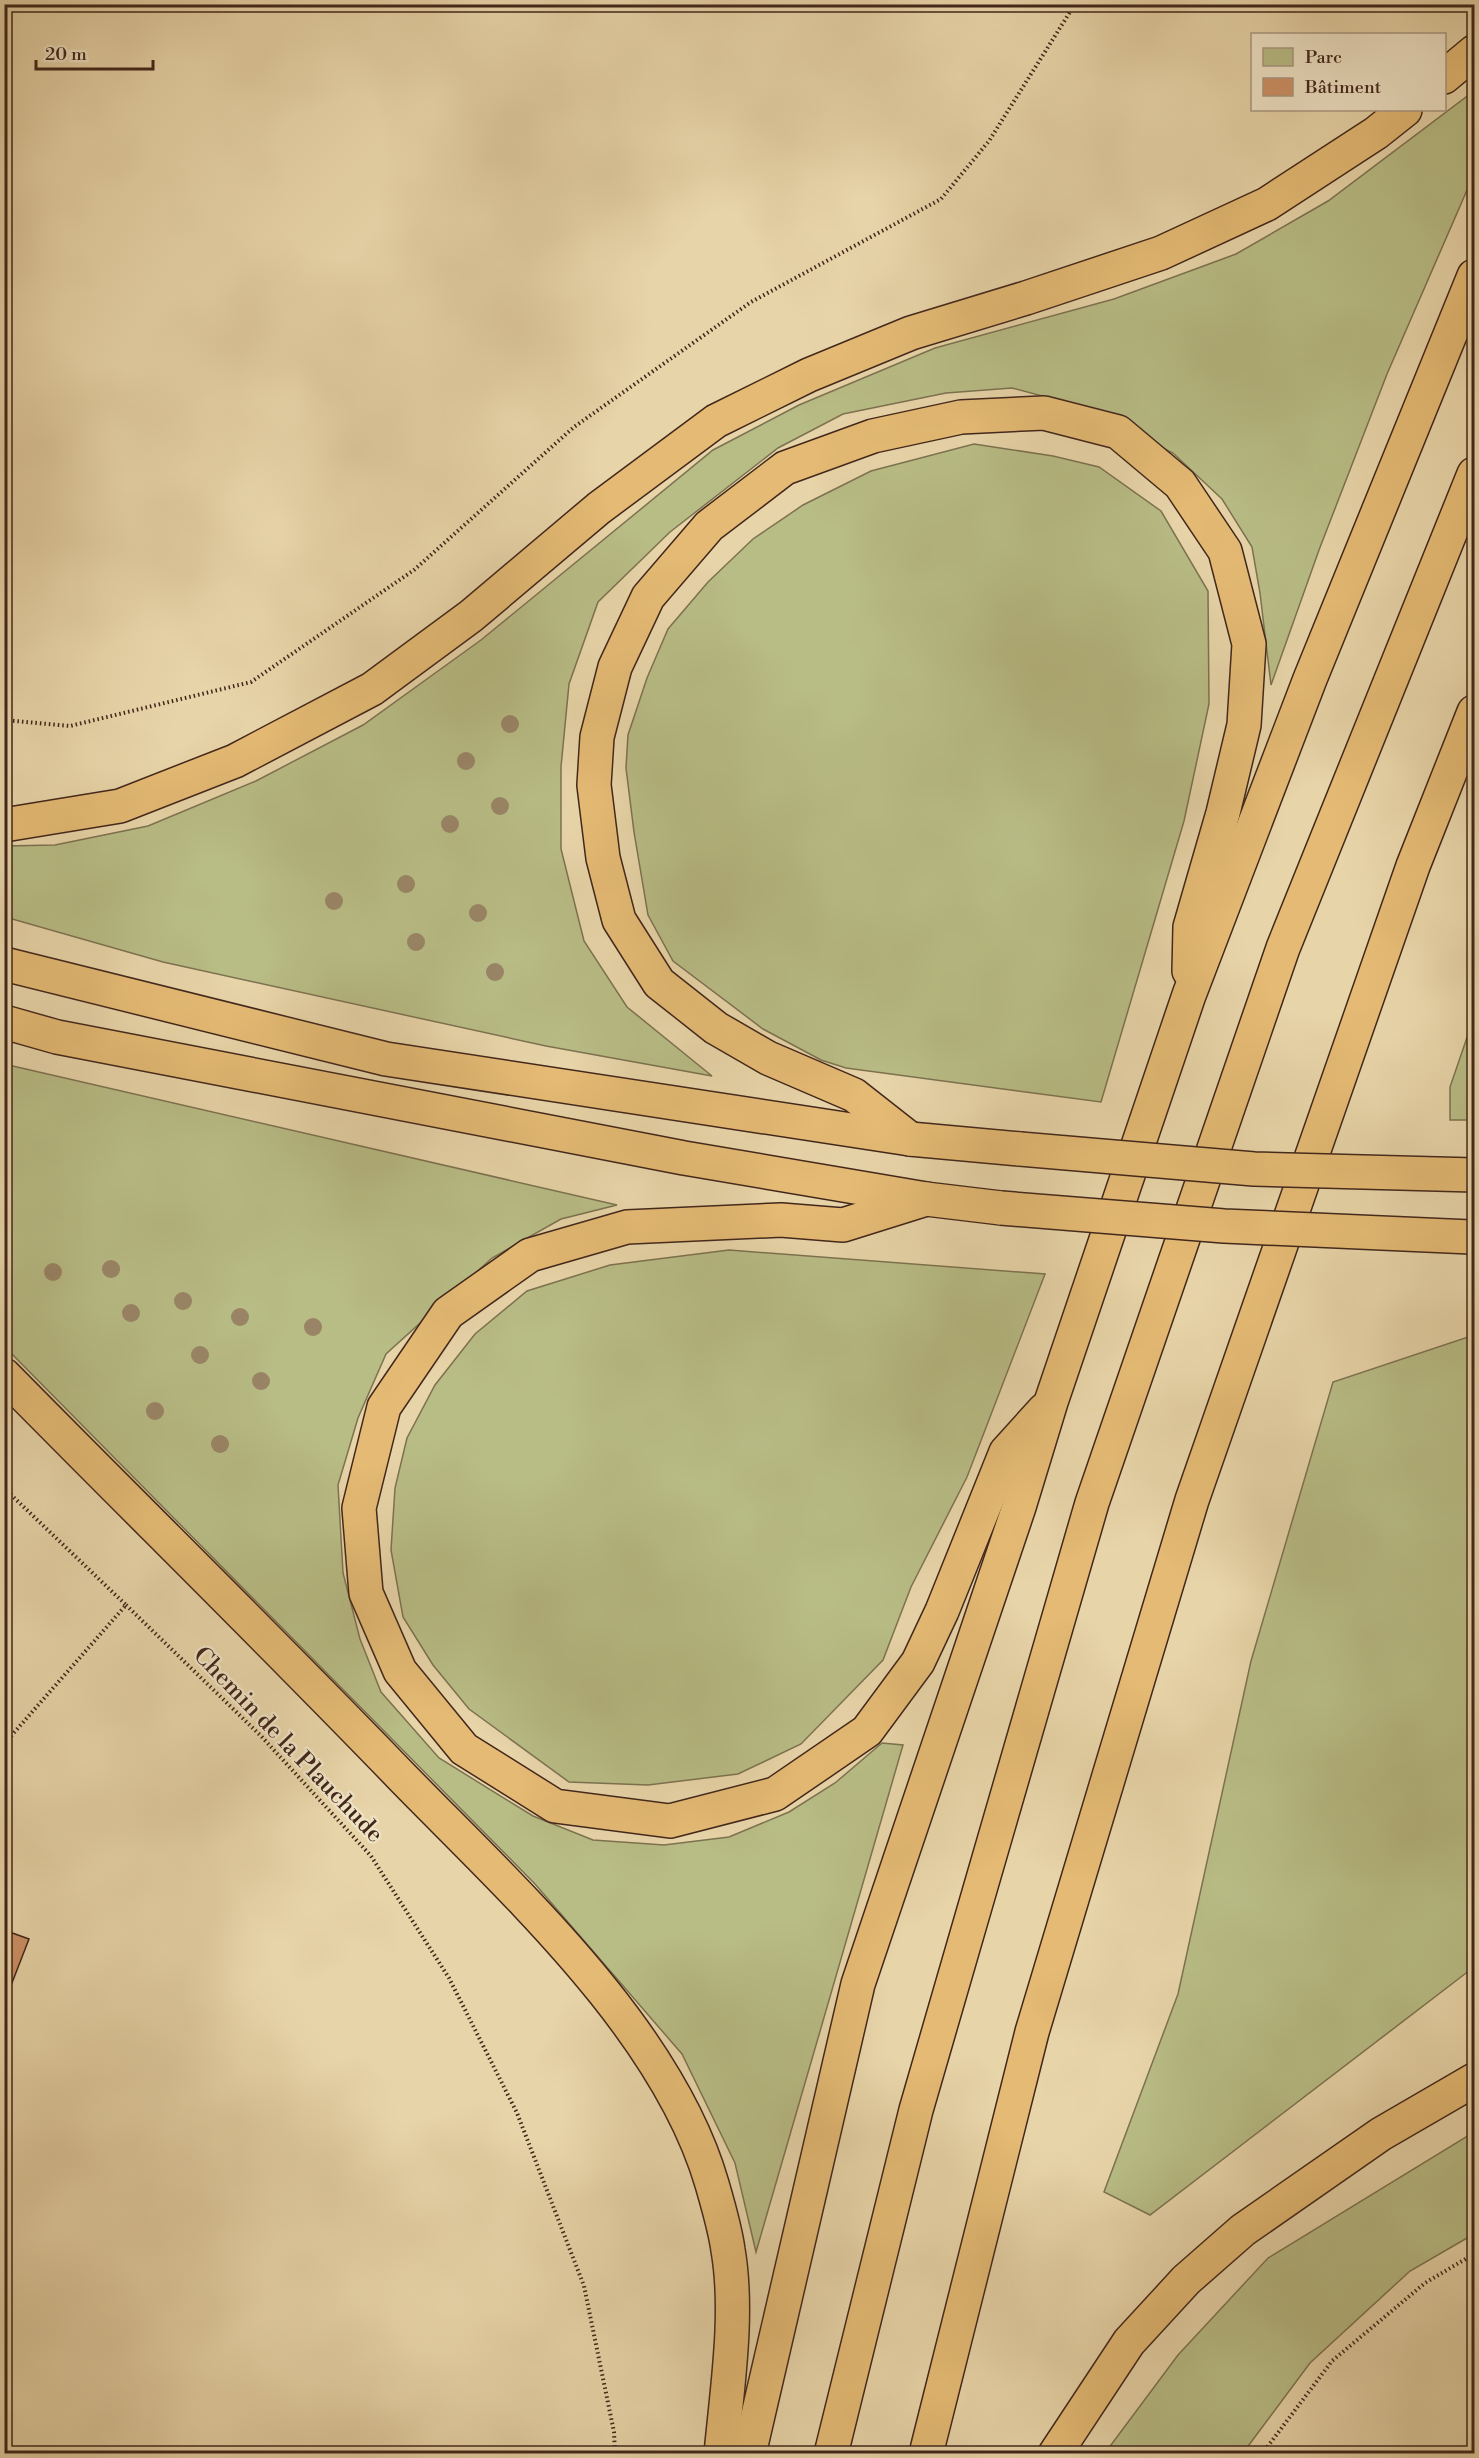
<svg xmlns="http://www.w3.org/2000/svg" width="1479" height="2458" viewBox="0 0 1479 2458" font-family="'Libre Bodoni',serif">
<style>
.green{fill:#b8bc85;stroke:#7d7250;stroke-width:1.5}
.building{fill:#cd9267;stroke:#42271b;stroke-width:1.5}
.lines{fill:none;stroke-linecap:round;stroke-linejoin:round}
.trunk-casing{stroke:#42271b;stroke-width:36}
.motorway-casing{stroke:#42271b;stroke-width:36}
.path{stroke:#42271b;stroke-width:4;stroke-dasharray:1.5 3;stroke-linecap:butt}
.trunk{stroke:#e4ba74;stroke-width:33}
.motorway{stroke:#e4ba74;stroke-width:33}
.trunk-bridge-casing{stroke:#42271b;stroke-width:36;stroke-linecap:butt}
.trunk-bridge{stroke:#e4ba74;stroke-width:33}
.tree{fill:#998566}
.labels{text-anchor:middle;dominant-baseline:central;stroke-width:4.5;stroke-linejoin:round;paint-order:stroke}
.street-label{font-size:24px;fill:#42271b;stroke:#efe3c6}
</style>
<rect width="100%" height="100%" fill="#e7d4a8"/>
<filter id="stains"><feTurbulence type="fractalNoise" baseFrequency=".00333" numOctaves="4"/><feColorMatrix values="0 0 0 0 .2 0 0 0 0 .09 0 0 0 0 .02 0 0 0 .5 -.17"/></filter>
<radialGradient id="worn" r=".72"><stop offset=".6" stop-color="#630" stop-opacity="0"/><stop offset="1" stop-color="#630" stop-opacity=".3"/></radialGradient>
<g class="green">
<polygon points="1474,91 1474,174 1387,374 1319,550 1271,685 1260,593 1252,547 1222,499 1173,453 1111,422 1065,402 1012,388 946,393 843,414 778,448 670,532 598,602 569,684 561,767 561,849 584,941 627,1007 712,1076 546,1046 163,962 5,917 4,846 55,845 148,826 256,781 363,725 481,640 713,450 799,405 935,348 1114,299 1236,254 1328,201"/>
<polygon points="974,444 1053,456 1099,467 1161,511 1208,591 1209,704 1184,821 1101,1102 846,1068 821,1060 763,1029 673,961 648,915 634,832 626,768 628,735 647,678 668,629 708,582 753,539 803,505 871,471"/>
<polygon points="1474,1017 1474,1120 1450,1120 1450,1087"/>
<polygon points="4,1064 617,1205 561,1219 492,1258 386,1354 358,1418 338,1485 343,1573 360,1639 381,1692 439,1758 533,1816 593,1840 664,1845 729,1837 789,1812 835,1783 882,1743 903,1745 756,2252 735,2163 682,2054 535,1884 5,1347"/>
<polygon points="729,1250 1045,1274 967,1477 911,1587 883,1660 801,1744 738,1774 648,1785 569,1782 469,1709 433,1665 403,1617 391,1550 395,1488 407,1438 435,1385 475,1334 527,1291 610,1265"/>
<polygon points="1474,1335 1474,1967 1150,2215 1104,2192 1178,1994 1251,1661 1333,1382"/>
<polygon points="1474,2132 1474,2234 1410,2271 1310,2363 1243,2453 1105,2453 1178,2355 1268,2258"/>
</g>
<polygon class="building" points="4,1930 29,1939 5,2001 4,2000"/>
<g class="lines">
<defs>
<g id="trunk">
<polyline points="4,964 386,1059 910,1139 1020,1149"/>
<polyline points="4,1022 57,1037 684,1158 926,1199 1001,1208"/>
</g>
<g id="motorway">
<polyline points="1444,77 1474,52"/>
<polyline points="4,825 120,806 235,761 372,689 471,616 599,508 716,421 809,375 911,333 1026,298 1161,253 1267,204 1376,133 1405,110"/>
<polyline points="910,1139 854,1095 768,1058 716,1028 659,983 619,920 603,858 594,785 597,737 615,667 648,597 709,526 785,468 873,436 961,417 1044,413 1118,432 1180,484 1225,551 1249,644 1244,725 1223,813 1190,927 1189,971"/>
<polyline points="926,1199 843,1225 781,1220 627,1227 530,1255 448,1313 384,1407 359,1508 366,1593 400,1671 464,1749 555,1806 670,1821 775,1794 867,1731 918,1662 942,1611 1006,1452 1044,1410"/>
<path d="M 4,1375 C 136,1509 271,1641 402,1777 C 512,1890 667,2029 712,2184 C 718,2205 725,2228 728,2250 C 739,2314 727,2389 721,2454"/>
<polyline points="749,2454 858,1984 1019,1507 1051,1402 1189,995 1310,679 1474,276"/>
<polyline points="831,2454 916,2110 1092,1503 1283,948 1474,474"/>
<polyline points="926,2454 1032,2032 1192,1500 1413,866 1474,712"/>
<polyline points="1055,2454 1129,2342 1186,2280 1243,2230 1381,2134 1474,2080"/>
</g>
</defs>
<use href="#trunk" class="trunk-casing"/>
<use href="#motorway" class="motorway-casing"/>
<g class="path">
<polyline points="4,720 70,726 251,682 414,570 574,427 751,302 941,199 989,141 1075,4"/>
<polyline points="4,1488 126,1605 4,1744"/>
<polyline points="126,1605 261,1736 371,1856 449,1978 517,2113 584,2286 614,2432 615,2454"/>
<polyline points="1262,2454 1332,2361 1425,2283 1474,2254"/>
</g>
<use href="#trunk" class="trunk"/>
<use href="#motorway" class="motorway"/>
<defs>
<g id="trunk-bridge">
<polyline points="1020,1149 1254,1169 1474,1175"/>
<polyline points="1001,1208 1224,1226 1471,1237"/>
</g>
</defs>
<use href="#trunk-bridge" class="trunk-bridge-casing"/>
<use href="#trunk-bridge" class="trunk-bridge"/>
</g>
<g class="tree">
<circle cx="510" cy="724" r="9"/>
<circle cx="466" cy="761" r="9"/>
<circle cx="500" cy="806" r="9"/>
<circle cx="450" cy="824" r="9"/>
<circle cx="406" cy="884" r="9"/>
<circle cx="334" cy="901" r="9"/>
<circle cx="478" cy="913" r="9"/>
<circle cx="416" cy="942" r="9"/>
<circle cx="495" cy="972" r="9"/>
<circle cx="111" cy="1269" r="9"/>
<circle cx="53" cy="1272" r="9"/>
<circle cx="183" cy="1301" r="9"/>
<circle cx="131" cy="1313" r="9"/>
<circle cx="240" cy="1317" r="9"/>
<circle cx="313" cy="1327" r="9"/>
<circle cx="200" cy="1355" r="9"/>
<circle cx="261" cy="1381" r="9"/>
<circle cx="155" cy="1411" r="9"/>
<circle cx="220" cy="1444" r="9"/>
</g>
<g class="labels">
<g class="street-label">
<text transform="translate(288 1745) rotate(46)">Chemin de la Plauchude</text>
</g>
</g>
<rect width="1479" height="2458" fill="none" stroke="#e7d4a8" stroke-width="24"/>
<rect x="6" y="6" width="1467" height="2446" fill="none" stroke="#42271b" stroke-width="3"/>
<rect x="12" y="12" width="1455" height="2434" fill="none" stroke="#42271b" stroke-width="1.5"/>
<rect x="1251" y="33" width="195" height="78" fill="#efe3c6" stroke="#aa9882" stroke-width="1.5"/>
<rect x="1263" y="48" width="30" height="18" fill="#b8bc85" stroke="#aa9882" stroke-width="1.5"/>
<text x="1305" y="63" font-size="18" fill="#42271b">Parc</text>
<rect x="1263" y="78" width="30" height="18" fill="#cd9267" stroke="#aa9882" stroke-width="1.5"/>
<text x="1305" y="93" font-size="18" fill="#42271b">Bâtiment</text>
<path d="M36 60v9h117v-9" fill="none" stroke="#42271b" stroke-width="3"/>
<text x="45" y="60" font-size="18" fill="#42271b" stroke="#efe3c6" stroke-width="4.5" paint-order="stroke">20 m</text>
<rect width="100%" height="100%" filter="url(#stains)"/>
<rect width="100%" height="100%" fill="url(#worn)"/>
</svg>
